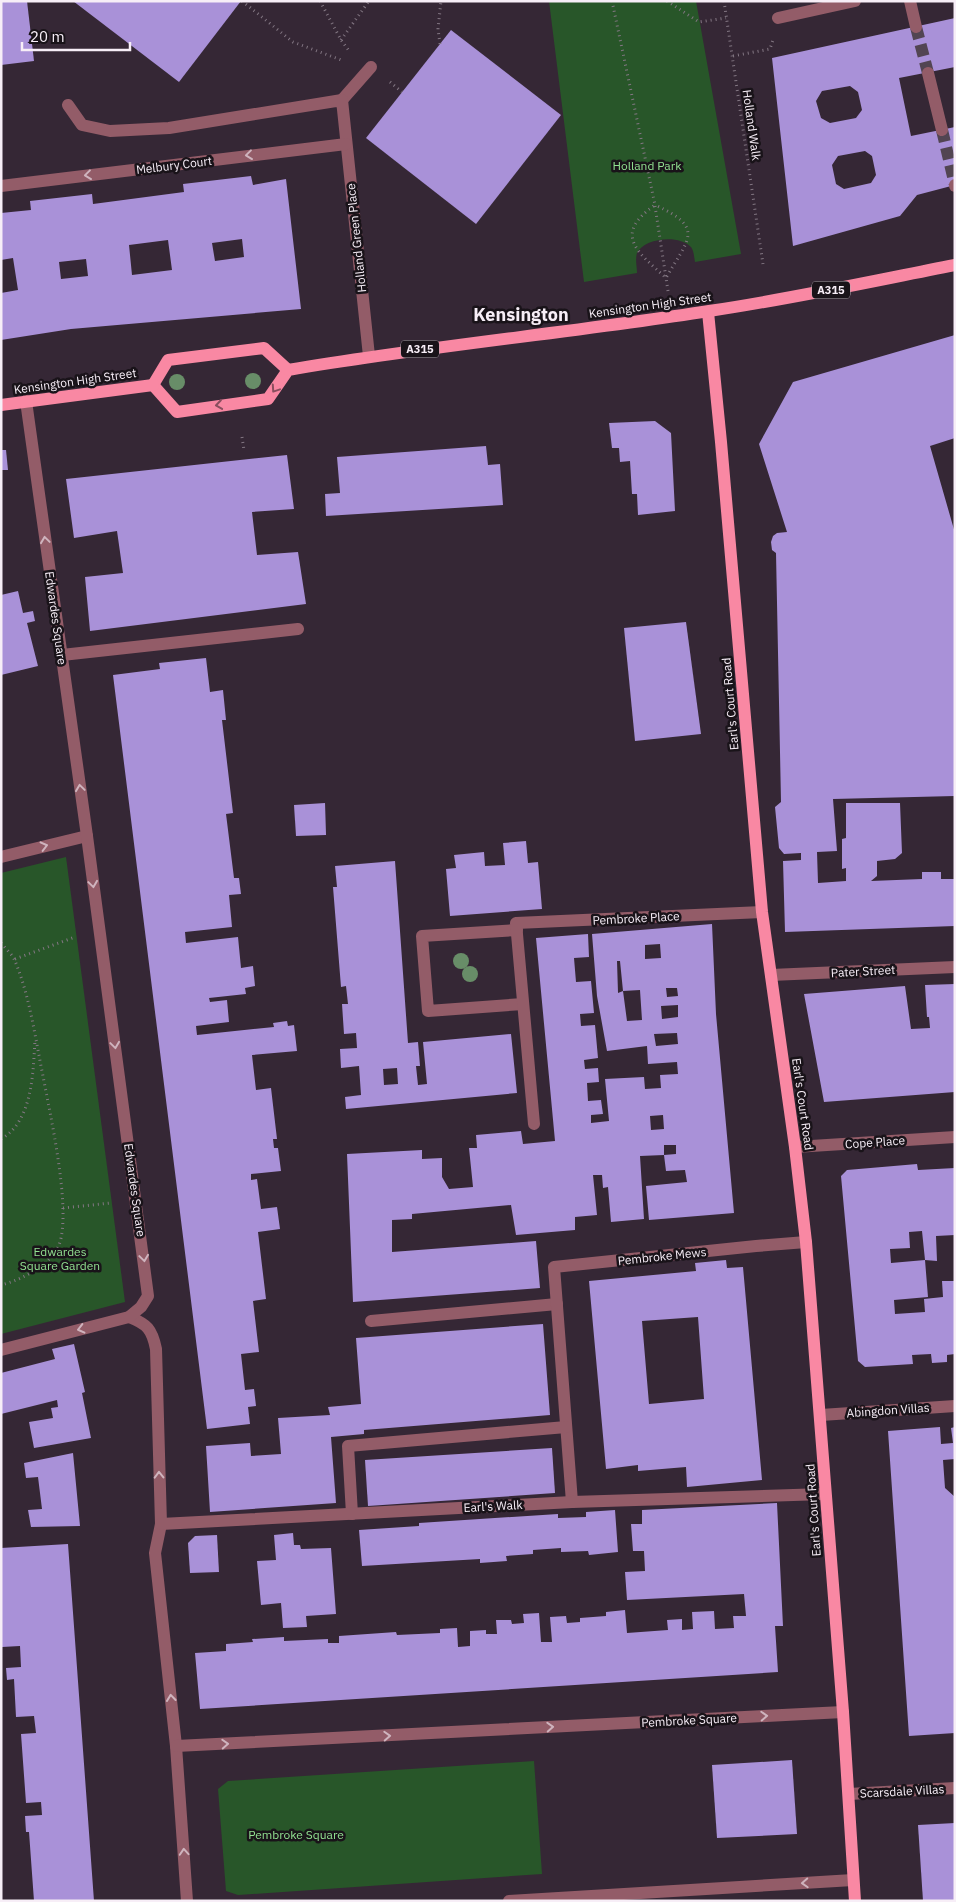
<svg xmlns="http://www.w3.org/2000/svg" width="956" height="1902" viewBox="0 0 956 1902" font-family="'IBM Plex Sans',sans-serif">
<style>
.green{fill:#285629}
.building{fill:#a991d8;fill-rule:evenodd}
.lines{fill:none;stroke-linecap:round;stroke-linejoin:round}
.minor-tunnel{stroke:#524552;stroke-width:12;stroke-dasharray:12 6;stroke-linecap:butt}
.path{stroke:#837783;stroke-width:3;stroke-dasharray:1 4;stroke-linecap:butt}
.minor{stroke:#935c68;stroke-width:12}
.major{stroke:#f988a3;stroke-width:12}
.tree{fill:#688d68}
.oneway{stroke:#cfb4be}
.oneway2{stroke:#894e5e}
.labels{text-anchor:middle;dominant-baseline:central;stroke-width:5;stroke-linejoin:round;paint-order:stroke}
.shield{fill:#191319;stroke:#b4acb4;stroke-width:1}
.shield-label{font-size:11px;font-weight:bold;fill:#f7eef7}
.street-label{font-size:12px;fill:#f7eef7;stroke:#191319}
.park-label{font-size:12px;fill:#92e191;stroke:#191319}
.district-label{font-size:18px;font-weight:bold;fill:#f7eef7;stroke:#191319}
</style>
<rect width="100%" height="100%" fill="#352735"/>
<g class="green">
<path d="M 549,1 L 696,1 L 741,254 L 695,262 C 694,257 694,251 691,247 C 679,234 644,238 637,253 C 635,259 637,267 637,273 L 584,282 Z"/>
<polygon points="66,857 125,1302 1,1334 1,873"/>
<polygon points="534,1761 542,1874 238,1895 226,1891 218,1789 228,1781"/>
</g>
<g class="building">
<polygon points="1,1 27,1 34,61 1,65"/>
<polygon points="73,1 241,1 179,82"/>
<path d="M 955,18 L 955,67 L 899,78 L 911,136 L 955,127 L 955,185 L 917,195 L 900,216 L 793,246 L 772,58 ZM 850,86 L 858,92 L 862,110 L 856,118 L 830,123 L 821,118 L 816,101 L 822,91 ZM 865,151 L 872,156 L 876,175 L 871,183 L 844,189 L 836,184 L 832,165 L 838,156 Z"/>
<polygon points="451,30 561,115 476,224 366,138"/>
<path d="M 251,176 L 253,185 L 286,179 L 301,309 L 71,329 L 1,340 L 1,293 L 18,290 L 13,258 L 1,260 L 1,213 L 31,210 L 30,201 L 92,194 L 93,204 L 184,192 L 183,184 ZM 242,239 L 244,257 L 215,261 L 212,243 ZM 168,240 L 172,270 L 132,275 L 129,245 ZM 86,259 L 88,276 L 61,279 L 59,262 Z"/>
<polygon points="955,335 955,438 930,446 955,533 955,796 833,799 837,851 817,852 818,883 846,881 846,868 842,869 842,839 846,838 846,803 900,803 902,853 895,859 877,861 877,876 871,881 922,879 922,872 941,872 941,879 955,879 955,926 785,932 783,861 801,860 801,853 784,854 779,848 775,807 781,802 776,553 772,550 771,542 773,536 777,533 787,532 759,444 793,382"/>
<polygon points="655,421 671,433 675,511 638,515 637,494 632,494 630,461 620,462 619,448 612,448 609,423"/>
<polygon points="486,446 488,465 500,464 503,505 326,516 325,494 340,493 337,457"/>
<polygon points="1,450 6,450 8,470 1,470"/>
<polygon points="287,455 294,509 252,512 257,555 298,552 306,604 90,631 85,577 123,573 117,531 74,538 66,479"/>
<polygon points="18,591 23,613 33,611 35,621 27,623 38,666 1,675 1,595"/>
<polygon points="686,622 701,734 635,741 624,628"/>
<polygon points="206,658 210,692 223,690 226,720 222,720 233,813 226,814 234,878 239,878 241,894 229,895 232,927 185,932 186,943 238,937 241,968 253,966 255,986 245,988 246,994 209,998 210,1002 227,1000 229,1022 196,1026 197,1035 274,1027 273,1023 287,1021 288,1026 294,1025 297,1051 252,1055 256,1090 271,1088 277,1139 273,1139 274,1148 278,1148 281,1171 251,1174 251,1180 257,1179 261,1209 277,1207 280,1229 258,1232 266,1299 253,1301 259,1352 241,1354 245,1390 254,1389 256,1406 248,1407 250,1424 207,1429 113,675 160,669 159,663"/>
<polygon points="325,803 326,835 296,836 294,805"/>
<polygon points="526,841 528,863 538,862 542,909 450,916 446,869 456,868 454,855 484,852 485,866 505,865 503,843"/>
<path d="M 395,861 L 408,1043 L 418,1042 L 420,1066 L 416,1066 L 418,1085 L 427,1084 L 423,1042 L 511,1034 L 517,1093 L 346,1109 L 345,1097 L 361,1095 L 359,1066 L 341,1068 L 340,1049 L 357,1048 L 356,1033 L 344,1034 L 342,1004 L 348,1004 L 346,986 L 341,987 L 333,887 L 337,887 L 335,866 ZM 397,1068 L 398,1084 L 384,1085 L 383,1069 Z"/>
<path d="M 712,924 L 716,1014 L 734,1213 L 649,1220 L 646,1186 L 687,1182 L 685,1170 L 666,1171 L 664,1155 L 676,1154 L 676,1145 L 664,1145 L 664,1155 L 640,1156 L 644,1219 L 611,1222 L 608,1187 L 603,1188 L 602,1175 L 593,1175 L 597,1215 L 575,1217 L 575,1230 L 516,1235 L 511,1205 L 412,1214 L 412,1219 L 392,1220 L 392,1252 L 536,1241 L 540,1288 L 353,1302 L 347,1154 L 422,1150 L 422,1159 L 442,1158 L 442,1177 L 449,1189 L 473,1187 L 469,1148 L 477,1148 L 476,1135 L 521,1131 L 523,1144 L 555,1141 L 536,938 L 588,934 L 589,957 L 574,958 L 576,982 L 591,981 L 594,1013 L 580,1014 L 581,1026 L 595,1025 L 598,1058 L 584,1060 L 585,1069 L 598,1068 L 599,1082 L 587,1083 L 588,1101 L 601,1100 L 603,1114 L 591,1115 L 591,1123 L 609,1121 L 605,1079 L 644,1077 L 645,1089 L 661,1088 L 660,1075 L 678,1074 L 677,1062 L 648,1064 L 647,1046 L 607,1051 L 597,996 L 592,934 ZM 660,944 L 661,958 L 645,959 L 645,945 ZM 617,961 L 620,961 L 623,991 L 640,990 L 642,1020 L 627,1021 L 623,991 L 618,993 ZM 666,988 L 677,988 L 678,996 L 667,997 ZM 678,1005 L 678,1017 L 662,1019 L 661,1006 ZM 677,1033 L 678,1044 L 656,1046 L 654,1034 ZM 663,1115 L 664,1129 L 651,1130 L 650,1116 Z"/>
<polygon points="955,984 955,1092 824,1102 804,994 905,986 911,1029 930,1028 929,1017 927,1017 925,985"/>
<path d="M 917,1164 L 918,1170 L 955,1168 L 955,1235 L 936,1236 L 937,1261 L 925,1260 L 928,1297 L 894,1300 L 895,1314 L 925,1312 L 924,1299 L 943,1297 L 942,1281 L 955,1281 L 955,1354 L 947,1355 L 947,1362 L 932,1363 L 931,1354 L 912,1355 L 913,1364 L 865,1367 L 858,1361 L 841,1176 L 847,1170 ZM 922,1231 L 925,1260 L 891,1263 L 890,1249 L 910,1248 L 909,1232 Z"/>
<path d="M 726,1260 L 727,1268 L 743,1267 L 762,1480 L 687,1487 L 686,1467 L 638,1471 L 638,1465 L 606,1469 L 589,1281 L 696,1271 L 695,1263 ZM 698,1317 L 704,1399 L 649,1404 L 642,1321 Z"/>
<polygon points="543,1324 550,1415 364,1430 364,1434 331,1437 336,1503 210,1512 206,1446 250,1443 251,1456 281,1454 278,1418 330,1415 328,1407 361,1404 356,1338"/>
<polygon points="74,1344 85,1392 82,1393 91,1438 34,1448 29,1422 53,1418 51,1408 58,1407 57,1400 1,1414 1,1373 55,1359 52,1349"/>
<polygon points="940,1427 941,1444 953,1443 951,1428 955,1427 955,1459 943,1460 945,1488 955,1497 955,1733 909,1736 888,1431"/>
<polygon points="552,1448 555,1493 368,1506 365,1460"/>
<polygon points="73,1453 80,1526 31,1527 28,1510 42,1509 38,1477 26,1478 24,1463"/>
<polygon points="777,1503 783,1626 775,1626 778,1672 200,1709 195,1653 226,1651 226,1644 253,1642 252,1639 284,1637 284,1641 328,1639 328,1643 339,1643 339,1636 396,1632 397,1635 440,1633 440,1629 457,1628 458,1647 470,1646 470,1631 486,1630 486,1634 497,1634 496,1620 511,1620 512,1624 524,1623 523,1614 539,1613 541,1642 552,1642 550,1617 566,1616 567,1623 580,1622 580,1618 606,1616 606,1612 625,1610 627,1633 668,1630 667,1620 682,1619 682,1630 693,1629 692,1612 714,1611 715,1629 734,1628 733,1616 746,1616 744,1594 627,1600 625,1572 645,1571 644,1551 633,1551 631,1524 642,1524 642,1510"/>
<polygon points="615,1510 618,1552 589,1555 588,1551 561,1552 561,1548 533,1550 533,1554 506,1556 507,1561 480,1563 480,1559 362,1566 359,1530 419,1526 419,1523 558,1514 558,1518 586,1517 586,1512"/>
<polygon points="293,1533 294,1545 300,1545 301,1549 331,1548 336,1614 306,1616 307,1627 283,1628 281,1603 261,1605 257,1561 276,1560 274,1535"/>
<polygon points="217,1535 219,1572 190,1573 188,1543 195,1536"/>
<polygon points="68,1544 94,1901 34,1901 29,1832 26,1832 25,1816 42,1815 41,1802 26,1803 21,1734 36,1733 34,1716 16,1717 14,1679 7,1680 6,1668 21,1667 20,1646 2,1647 1,1548"/>
<polygon points="792,1760 797,1834 717,1838 712,1765"/>
<polygon points="955,1823 955,1901 923,1901 918,1825"/>
</g>
<g class="lines">
<g class="minor-tunnel">
<polyline points="916,27 928,73"/>
<polyline points="942,130 955,185"/>
</g>
<g class="path">
<polyline points="242,1 293,42 344,61"/>
<polyline points="320,1 341,40 350,52"/>
<path d="M 612,1 L 655,205 C 612,235 638,252 666,278 C 688,239 706,228 655,205"/>
<polyline points="667,1 699,22 726,18"/>
<polyline points="724,1 763,264"/>
<polyline points="341,40 369,1"/>
<polyline points="440,44 438,29 441,1"/>
<polyline points="733,56 770,49 773,40"/>
<polyline points="390,82 402,92"/>
<polyline points="655,206 668,291"/>
<polyline points="242,437 244,450"/>
<path d="M 1,943 C 6,949 13,955 15,961 C 30,997 35,1037 43,1076 C 50,1114 72,1211 59,1245 C 51,1265 21,1280 1,1285"/>
<polyline points="15,959 75,937"/>
<path d="M 1,1139 C 33,1121 33,1072 35,1040"/>
<polyline points="63,1208 111,1203"/>
</g>
<g class="minor">
<polyline points="910,1 916,27"/>
<polyline points="778,18 855,1"/>
<polyline points="928,73 942,130"/>
<polyline points="342,100 371,67"/>
<polyline points="68,105 82,125 110,131 169,128 342,100 369,356"/>
<polyline points="955,185 955,186"/>
<polyline points="1,186 346,144"/>
<polyline points="62,655 298,629"/>
<polyline points="1,857 87,836"/>
<polyline points="517,930 422,936 428,1011 523,1004"/>
<polyline points="771,975 955,967"/>
<polyline points="534,1124 516,923 762,912"/>
<polyline points="795,1147 955,1137"/>
<path d="M 129,1317 C 147,1324 152,1329 156,1349 L 161,1524 L 155,1553 L 176,1746 L 187,1901"/>
<polyline points="371,1321 557,1304"/>
<polyline points="1,1350 129,1317 141,1307 148,1296 87,836 26,401"/>
<polyline points="821,1415 955,1406"/>
<polyline points="572,1502 554,1267 756,1246 806,1242"/>
<polyline points="352,1514 348,1446 566,1427"/>
<polyline points="161,1524 572,1502 825,1494"/>
<polyline points="176,1746 843,1712"/>
<polyline points="849,1794 955,1788"/>
<polyline points="509,1901 853,1880"/>
</g>
<g class="major">
<polyline points="708,312 721,442 762,912 795,1147 806,1242 843,1712 855,1901"/>
<path d="M 153,385 L 177,412 L 268,399 L 288,370 C 428,346 569,333 709,311 C 791,299 873,281 955,265"/>
<polyline points="153,385 168,360 264,348 288,370"/>
<polyline points="1,405 153,385"/>
</g>
</g>
<g class="tree">
<circle cx="253" cy="381" r="8"/>
<circle cx="177" cy="382" r="8"/>
<circle cx="461" cy="961" r="8"/>
<circle cx="470" cy="974" r="8"/>
</g>
<defs><path id="oneway-chevron" d="M-2-3.5L2.5 0L-2 3.5" fill="none" stroke-width="1.6" stroke-linecap="round" stroke-linejoin="round" transform="scale(1.25)"/></defs>
<g class="oneway">
<use href="#oneway-chevron" transform="translate(249 155) rotate(173)"/>
<use href="#oneway-chevron" transform="translate(88 175) rotate(173)"/>
<use href="#oneway-chevron" transform="translate(45 540) rotate(-98)"/>
<use href="#oneway-chevron" transform="translate(80 788) rotate(-98)"/>
<use href="#oneway-chevron" transform="translate(44 846) rotate(-14)"/>
<use href="#oneway-chevron" transform="translate(93 884) rotate(82)"/>
<use href="#oneway-chevron" transform="translate(115 1045) rotate(82)"/>
<use href="#oneway-chevron" transform="translate(144 1258) rotate(82)"/>
<use href="#oneway-chevron" transform="translate(81 1329) rotate(166)"/>
<use href="#oneway-chevron" transform="translate(159 1475) rotate(-91)"/>
<use href="#oneway-chevron" transform="translate(171 1698) rotate(-96)"/>
<use href="#oneway-chevron" transform="translate(764 1716) rotate(-3)"/>
<use href="#oneway-chevron" transform="translate(550 1727) rotate(-3)"/>
<use href="#oneway-chevron" transform="translate(387 1736) rotate(-3)"/>
<use href="#oneway-chevron" transform="translate(225 1744) rotate(-3)"/>
<use href="#oneway-chevron" transform="translate(184 1852) rotate(-94)"/>
<use href="#oneway-chevron" transform="translate(805 1883) rotate(177)"/>
</g>
<g class="oneway2">
<use href="#oneway-chevron" transform="translate(275 389) rotate(124)"/>
<use href="#oneway-chevron" transform="translate(219 405) rotate(172)"/>
</g>
<g class="labels">
<g class="shield">
<rect x="812" y="281.5" width="38" height="17" rx="4"/>
<rect x="401" y="340.5" width="38" height="17" rx="4"/>
</g>
<g class="shield-label">
<text x="831" y="290">A315</text>
<text x="420" y="349">A315</text>
</g>
<g class="street-label">
<text transform="translate(752 125) rotate(82)">Holland Walk</text>
<text transform="translate(174 165) rotate(-7)">Melbury Court</text>
<text transform="translate(356 238) rotate(-96)">Holland Green Place</text>
<text transform="translate(650 305) rotate(-8)">Kensington High Street</text>
<text transform="translate(75 381) rotate(-8)">Kensington High Street</text>
<text transform="translate(56 618) rotate(82)">Edwardes Square</text>
<text transform="translate(730 704) rotate(-95)">Earl's Court Road</text>
<text transform="translate(636 918) rotate(-3)">Pembroke Place</text>
<text transform="translate(863 971) rotate(-3)">Pater Street</text>
<text transform="translate(803 1104) rotate(82)">Earl's Court Road</text>
<text transform="translate(875 1142) rotate(-4)">Cope Place</text>
<text transform="translate(135 1190) rotate(82)">Edwardes Square</text>
<text transform="translate(662 1256) rotate(-6)">Pembroke Mews</text>
<text transform="translate(888 1410) rotate(-4)">Abingdon Villas</text>
<text transform="translate(493 1506) rotate(-3)">Earl's Walk</text>
<text transform="translate(813 1510) rotate(-94)">Earl's Court Road</text>
<text transform="translate(689 1720) rotate(-3)">Pembroke Square</text>
<text transform="translate(902 1791) rotate(-3)">Scarsdale Villas</text>
</g>
<g class="park-label">
<text x="647" y="165">Holland Park</text>
<text x="60" y="1251">Edwardes<tspan x="60" dy="14">Square Garden</tspan></text>
<text x="296" y="1834">Pembroke Square</text>
</g>
<g class="district-label">
<text x="521" y="314">Kensington</text>
</g>
</g>
<rect width="956" height="1902" fill="none" stroke="#f7eef7" stroke-width="5"/>
<path d="M22 42v8h108v-8" fill="none" stroke="#f7eef7" stroke-width="2.5"/>
<text x="30" y="42" font-size="15" fill="#f7eef7" stroke="#191319" stroke-width="4" paint-order="stroke">20 m</text>
</svg>
